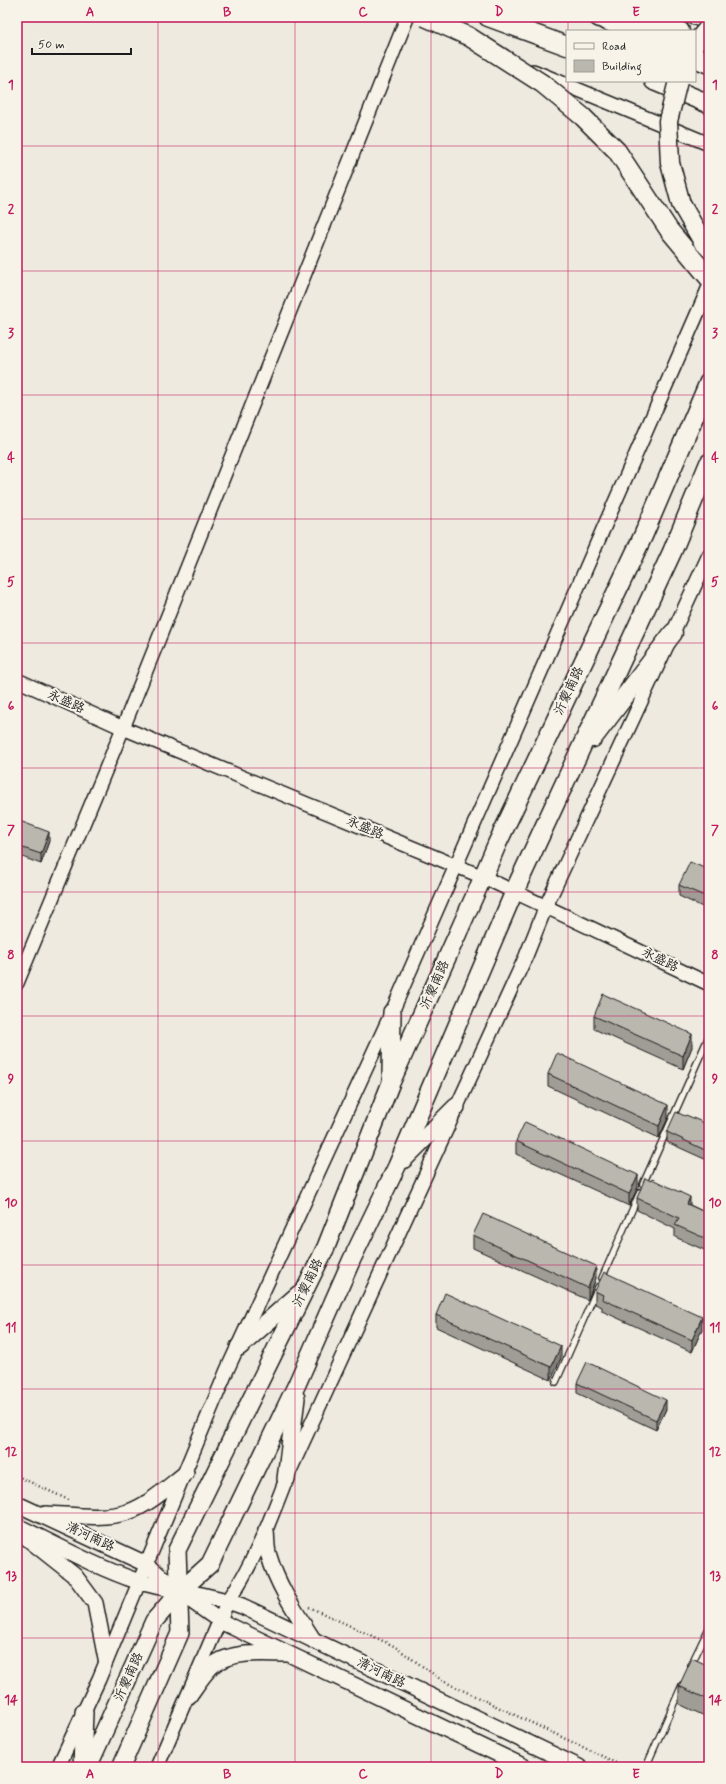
<svg xmlns="http://www.w3.org/2000/svg" width="726" height="1784" viewBox="0 0 726 1784" font-family="Mynerve,'LXGW WenKai TC',sans-serif">
<style>
.lines{fill:none;stroke-linecap:round;stroke-linejoin:round}
.service-casing{stroke:#1c1c1c;stroke-width:8}
.tertiary-casing{stroke:#1c1c1c;stroke-width:16}
.secondary-casing{stroke:#1c1c1c;stroke-width:18}
.primary-casing{stroke:#1c1c1c;stroke-width:20}
.trunk-casing{stroke:#1c1c1c;stroke-width:21}
.path{stroke:#1c1c1c;stroke-width:2.5;stroke-dasharray:1 3;stroke-linecap:butt}
.service{stroke:#f7f3e8;stroke-width:5.5}
.tertiary{stroke:#f7f3e8;stroke-width:13}
.secondary{stroke:#f7f3e8;stroke-width:15}
.primary{stroke:#f7f3e8;stroke-width:17}
.trunk{stroke:#f7f3e8;stroke-width:18}
.trunk-bridge-casing{stroke:#1c1c1c;stroke-width:21;stroke-linecap:butt}
.trunk-bridge{stroke:#f7f3e8;stroke-width:18}
.wall{fill:#a09d96;stroke:#1c1c1c}
.shaded-wall{fill:#82807a;stroke:#1c1c1c}
.building{fill:#bab7af;stroke:#1c1c1c}
.grid{fill:none;stroke:#c2185b;stroke-width:1;stroke-opacity:0.55}
.labels{text-anchor:middle;dominant-baseline:central;stroke-width:4;stroke-linejoin:round;paint-order:stroke}
.street-label{font-size:13px;fill:#1c1c1c;stroke:#f7f3e8}
.neatline{fill:none;stroke:#c2185b;stroke-width:1.5}
.grid-label{font-size:13px;text-anchor:middle;font-weight:bold;fill:#c2185b}
</style>
<rect width="100%" height="100%" fill="#eeeae0"/>
<filter id="ink" filterUnits="userSpaceOnUse"><feTurbulence type="fractalNoise" baseFrequency=".025" numOctaves="2"/><feDisplacementMap in="SourceGraphic" scale="8" xChannelSelector="R" yChannelSelector="G"/><feConvolveMatrix kernelMatrix="1 2 1 2 8 2 1 2 1" color-interpolation-filters="sRGB"/></filter>
<g filter="url(#ink)">
<g class="lines">
<defs>
<g id="service">
<polyline points="643,1184 709,1036"/>
<polyline points="602,1278 640,1192"/>
<polyline points="556,1382 598,1287"/>
<polyline points="691,1665 709,1628"/>
<polyline points="646,1767 682,1685"/>
</g>
<g id="tertiary">
<polyline points="693,17 709,24"/>
<polyline points="533,71 709,144"/>
<polyline points="17,680 123,728 483,877 709,984"/>
<polyline points="17,983 123,728 407,18"/>
<polyline points="58,1767 99,1679 227,1370 392,1012 709,287"/>
<path d="M 157,1767 L 228,1601 C 254,1563 270,1521 286,1479 L 526,956 L 546,906 L 709,555"/>
</g>
<g id="secondary">
<polyline points="625,17 658,31"/>
<polyline points="695,47 709,53"/>
<polyline points="17,1504 146,1564 179,1592 220,1621 525,1767"/>
<path d="M 46,1514 C 72,1515 102,1520 128,1512 C 149,1505 169,1486 186,1473"/>
<path d="M 17,1526 C 56,1545 96,1567 137,1581 C 171,1592 208,1593 242,1606 L 579,1767"/>
<path d="M 266,1531 C 267,1539 266,1548 269,1556 C 278,1587 297,1614 314,1641"/>
<polyline points="27,1538 75,1576 95,1603 106,1659"/>
<path d="M 189,1696 C 196,1686 203,1675 212,1666 C 229,1651 264,1653 285,1654"/>
</g>
<g id="primary">
<polyline points="391,1076 392,1012"/>
<polyline points="403,1160 456,1107"/>
<polyline points="239,1347 299,1294"/>
<polyline points="286,1479 296,1398"/>
<polyline points="82,1767 84,1712"/>
<polyline points="88,1767 154,1621 179,1592 210,1564 297,1384 352,1259 397,1166 514,892"/>
<polyline points="121,1767 180,1633 177,1550 326,1247 390,1085 483,877"/>
</g>
<g id="trunk">
<polyline points="488,17 567,46"/>
<polyline points="598,17 631,31"/>
<polyline points="647,17 680,31"/>
<polyline points="695,58 709,64"/>
<polyline points="654,81 709,104"/>
<polyline points="593,738 673,633"/>
<polyline points="483,877 497,844 643,536 709,382"/>
<polyline points="514,892 672,552 709,463"/>
</g>
</defs>
<use href="#service" class="service-casing"/>
<use href="#tertiary" class="tertiary-casing"/>
<use href="#secondary" class="secondary-casing"/>
<use href="#primary" class="primary-casing"/>
<use href="#trunk" class="trunk-casing"/>
<g class="path">
<polyline points="17,1476 71,1501"/>
<polyline points="309,1607 394,1646 443,1681 625,1767"/>
</g>
<use href="#service" class="service"/>
<use href="#tertiary" class="tertiary"/>
<use href="#secondary" class="secondary"/>
<use href="#primary" class="primary"/>
<use href="#trunk" class="trunk"/>
<defs>
<g id="trunk-bridge">
<polyline points="425,17 468,36 543,84 583,117 617,151 669,230 709,278"/>
<polyline points="695,44 709,27"/>
<polyline points="678,81 668,121 670,163 681,204 703,242 709,248"/>
</g>
</defs>
<use href="#trunk-bridge" class="trunk-bridge-casing"/>
<use href="#trunk-bridge" class="trunk-bridge"/>
</g>
<g class="wall">
<polygon points="17,820 49,841 41,864 17,855"/>
<polygon points="709,870 709,910 679,896 679,885"/>
<polygon points="594,1016 692,1047 683,1069 594,1029"/>
<polygon points="548,1074 668,1118 659,1138 548,1086"/>
<polygon points="685,1116 709,1125 709,1161 667,1142 667,1132"/>
<polygon points="516,1141 638,1187 629,1206 516,1154"/>
<polygon points="651,1181 690,1205 709,1214 709,1252 675,1237 675,1229 637,1210 637,1198"/>
<polygon points="473,1235 596,1278 588,1300 473,1248"/>
<polygon points="595,1291 702,1329 692,1352 602,1311 602,1307 595,1304"/>
<polygon points="436,1315 561,1358 551,1380 436,1327"/>
<polygon points="577,1383 666,1409 656,1430 577,1393"/>
<polygon points="709,1666 709,1718 679,1704 679,1686"/>
</g>
<g class="shaded-wall">
<polygon points="49,832 49,841 41,864 41,854"/>
<polygon points="692,1034 692,1047 683,1069 683,1056"/>
<polygon points="668,1105 668,1118 659,1138 659,1126"/>
<polygon points="638,1175 638,1187 629,1206 629,1194"/>
<polygon points="690,1197 690,1209 687,1204"/>
<polygon points="596,1266 596,1278 588,1300 588,1288"/>
<polygon points="702,1317 702,1329 692,1352 692,1340"/>
<polygon points="561,1346 561,1358 551,1380 551,1367"/>
<polygon points="666,1400 666,1409 656,1430 656,1420"/>
</g>
<g class="building">
<polygon points="17,820 49,832 41,854 17,846"/>
<polygon points="690,862 709,870 709,898 679,885"/>
<polygon points="603,994 692,1034 683,1056 594,1016"/>
<polygon points="557,1053 668,1105 659,1126 548,1074"/>
<polygon points="676,1112 685,1116 686,1115 709,1125 709,1152 667,1132"/>
<polygon points="525,1122 638,1175 629,1194 516,1141"/>
<polygon points="645,1178 651,1181 652,1179 690,1197 687,1204 709,1214 709,1240 675,1225 679,1218 637,1198"/>
<polygon points="483,1214 596,1266 588,1288 473,1235"/>
<polygon points="604,1272 702,1317 692,1340 602,1299 603,1295 595,1291"/>
<polygon points="445,1293 561,1346 551,1367 436,1315"/>
<polygon points="587,1362 666,1400 656,1420 577,1383"/>
<polygon points="692,1658 709,1666 709,1700 679,1686"/>
</g>
</g>
<path class="grid" d="M 158,17 L 158,1767M 295,17 L 295,1767M 431,17 L 431,1767M 568,17 L 568,31M 568,81 L 568,1767M 17,146 L 709,146M 17,271 L 709,271M 17,395 L 709,395M 17,519 L 709,519M 17,643 L 709,643M 17,768 L 709,768M 17,892 L 709,892M 17,1016 L 709,1016M 17,1141 L 709,1141M 17,1265 L 709,1265M 17,1389 L 709,1389M 17,1513 L 709,1513M 17,1638 L 709,1638"/>
<g class="labels">
<g class="street-label">
<text transform="translate(569 691) rotate(-65)">沂蒙南路</text>
<text transform="translate(66 702) rotate(24)">永盛路</text>
<text transform="translate(365 828) rotate(23)">永盛路</text>
<text transform="translate(660 960) rotate(26)">永盛路</text>
<text transform="translate(435 985) rotate(-66)">沂蒙南路</text>
<text transform="translate(308 1283) rotate(-64)">沂蒙南路</text>
<text transform="translate(90 1537) rotate(25)">清河南路</text>
<text transform="translate(381 1673) rotate(26)">清河南路</text>
<text transform="translate(129 1677) rotate(-66)">沂蒙南路</text>
</g>
</g>
<rect width="726" height="1784" fill="none" stroke="#f7f3e8" stroke-width="44"/>
<rect x="566" y="30" width="130" height="52" fill="#f7f3e8" stroke="#9f9d96"/>
<rect x="574" y="43" width="20" height="6" fill="#f7f3e8" stroke="#9f9d96"/>
<text x="602" y="50" font-size="12" fill="#1c1c1c">Road</text>
<rect x="574" y="60" width="20" height="12" fill="#bab7af" stroke="#9f9d96"/>
<text x="602" y="70" font-size="12" fill="#1c1c1c">Building</text>
<path d="M32 48v6h99v-6" fill="none" stroke="#1c1c1c" stroke-width="2"/>
<text x="38" y="48" font-size="12" fill="#1c1c1c" stroke="#f7f3e8" stroke-width="3" paint-order="stroke">50 m</text>
<rect x="22" y="22" width="682" height="1740" class="neatline"/>
<g class="grid-label">
<text x="90" y="16">A</text>
<text x="227" y="16">B</text>
<text x="363" y="16">C</text>
<text x="499" y="16">D</text>
<text x="636" y="16">E</text>
<text x="11" y="89">1</text>
<text x="715" y="89">1</text>
<text x="11" y="213">2</text>
<text x="715" y="213">2</text>
<text x="11" y="337">3</text>
<text x="715" y="337">3</text>
<text x="11" y="462">4</text>
<text x="715" y="462">4</text>
<text x="11" y="586">5</text>
<text x="715" y="586">5</text>
<text x="11" y="710">6</text>
<text x="715" y="710">6</text>
<text x="11" y="834">7</text>
<text x="715" y="834">7</text>
<text x="11" y="959">8</text>
<text x="715" y="959">8</text>
<text x="11" y="1083">9</text>
<text x="715" y="1083">9</text>
<text x="11" y="1207">10</text>
<text x="715" y="1207">10</text>
<text x="11" y="1332">11</text>
<text x="715" y="1332">11</text>
<text x="11" y="1456">12</text>
<text x="715" y="1456">12</text>
<text x="11" y="1580">13</text>
<text x="715" y="1580">13</text>
<text x="11" y="1704">14</text>
<text x="715" y="1704">14</text>
<text x="90" y="1778">A</text>
<text x="227" y="1778">B</text>
<text x="363" y="1778">C</text>
<text x="499" y="1778">D</text>
<text x="636" y="1778">E</text>
</g>
</svg>
